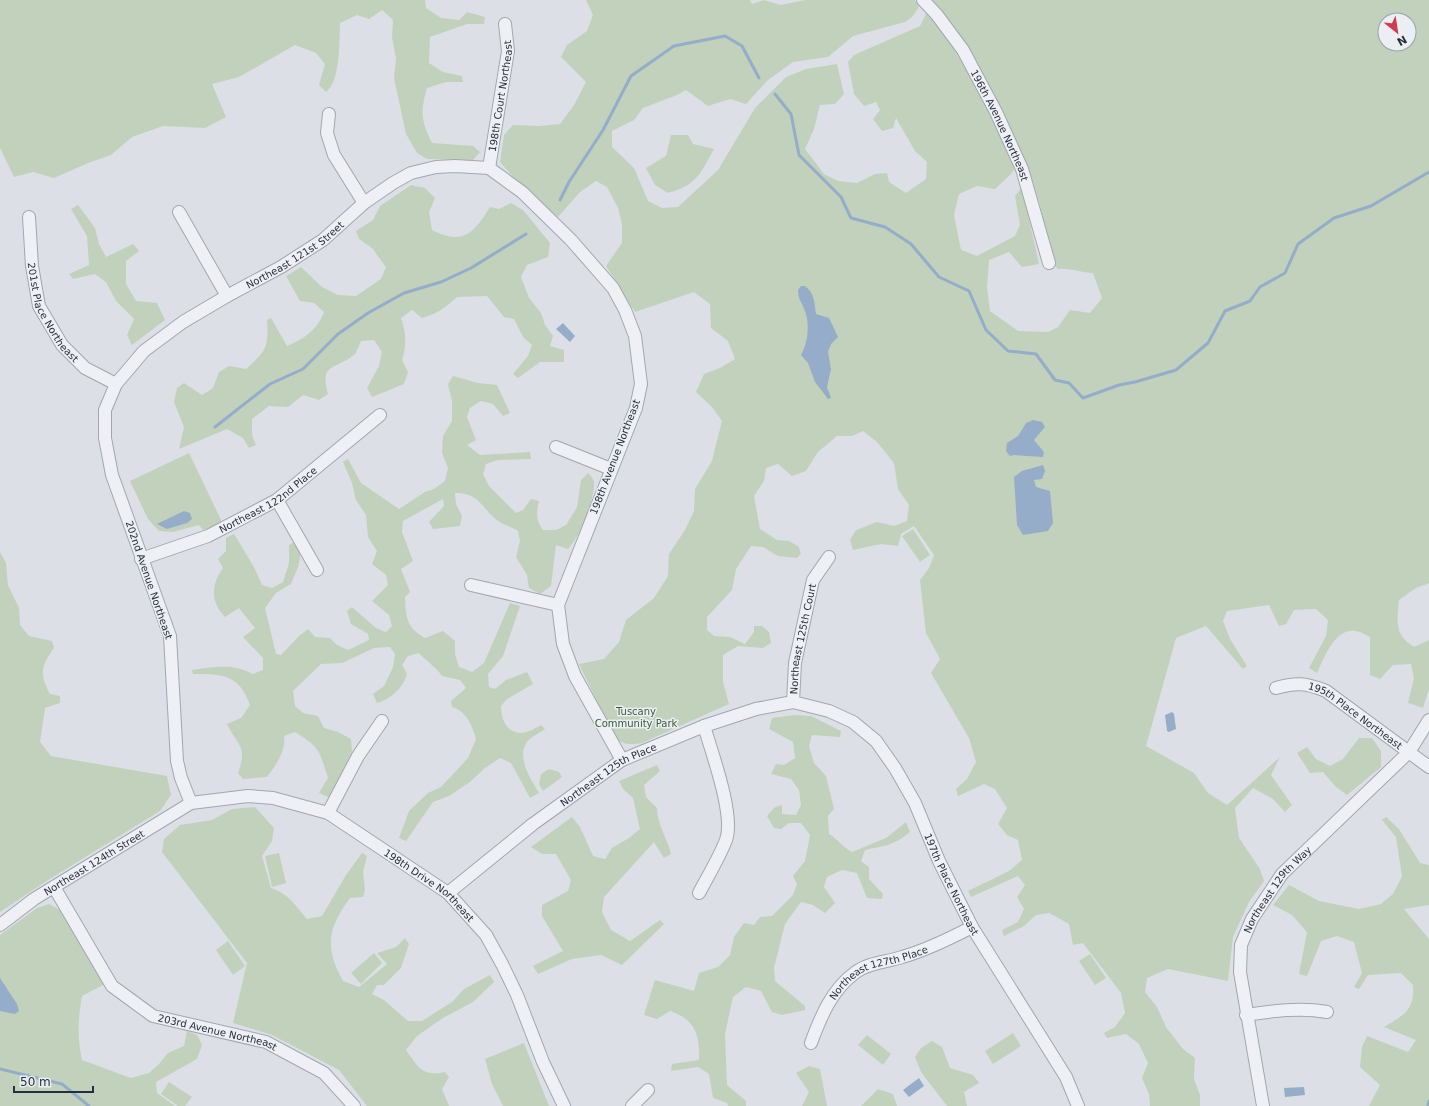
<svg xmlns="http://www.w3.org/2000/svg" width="1429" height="1106" viewBox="0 0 1429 1106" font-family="'DejaVu Sans',sans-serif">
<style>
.green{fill:#c1d1bc;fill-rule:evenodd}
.water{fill:#95adc8}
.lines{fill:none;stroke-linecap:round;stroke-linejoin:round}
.stream{stroke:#95adc8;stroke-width:3}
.minor-casing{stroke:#a1a7b0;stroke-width:14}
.minor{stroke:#eef0f5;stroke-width:12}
.labels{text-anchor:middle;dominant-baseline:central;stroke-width:3;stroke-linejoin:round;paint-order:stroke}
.street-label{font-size:10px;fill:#252e3d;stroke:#ebeff4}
.park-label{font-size:10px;fill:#395932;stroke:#ebeff4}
</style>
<rect width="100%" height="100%" fill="#dce0e6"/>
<g class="green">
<path d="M 0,0 L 425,0 L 426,8 L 441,18 L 459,20 L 467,12 L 485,17 L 484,24 L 467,24 L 430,37 L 429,63 L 443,72 L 462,76 L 463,82 L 446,82 L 427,88 C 420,111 421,121 432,143 L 473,146 L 480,152 L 473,160 L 427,159 L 417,153 L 406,134 L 394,78 L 396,58 L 392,38 L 393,20 L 382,10 L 369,19 L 357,15 L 340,23 C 339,40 341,81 326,92 L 319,85 L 325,64 L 316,53 L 295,45 L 239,77 L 212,84 L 226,117 L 205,128 L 163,126 L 132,137 L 111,155 L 88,163 L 54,178 L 33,172 L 14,177 L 0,148 Z"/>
<path d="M 586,0 L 750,0 L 752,4 L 764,0 L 781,5 L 805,0 L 915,0 L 919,7 L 912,17 L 905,22 L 853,36 L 828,57 L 793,62 L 768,80 L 746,104 L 730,99 L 708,106 L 686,90 L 677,95 L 643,108 L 634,120 L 612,131 L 612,147 L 634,168 L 648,201 L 662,208 L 678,207 L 718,170 L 755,108 L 786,77 L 806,69 L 837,64 L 844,94 L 835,104 L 820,105 L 814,129 L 805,149 L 824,174 L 838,181 L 857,183 L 875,174 L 887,173 L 889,182 L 906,193 L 926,179 L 927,162 L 915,151 L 896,118 L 893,128 L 882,131 L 873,119 L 880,110 L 876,102 L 864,106 L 854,94 L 848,62 L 854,55 L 920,26 L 927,12 C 966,61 989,110 1016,166 L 1011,174 L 995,189 L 977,186 L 959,194 L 954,215 L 961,250 L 977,256 L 1015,236 L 1020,225 L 1015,196 L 1022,187 L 1039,264 L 1022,267 L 1009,252 L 989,260 L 987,287 L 990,311 L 1018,331 L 1048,332 L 1058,327 L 1070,310 L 1090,313 L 1102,298 L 1093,273 C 1081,273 1071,268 1058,269 L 1052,262 L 1040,205 L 1031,176 L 1015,139 L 972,55 L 953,25 L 929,0 L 1429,0 L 1429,583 L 1416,588 L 1399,600 C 1397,621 1394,635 1414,647 L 1429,640 L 1429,689 L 1423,708 L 1408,703 L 1414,678 L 1411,664 L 1393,665 L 1380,679 L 1370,675 L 1370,637 C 1366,635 1360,631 1355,631 C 1335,628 1324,658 1317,673 L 1309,668 L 1326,636 L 1328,620 L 1316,609 L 1294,610 L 1286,624 L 1279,626 L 1269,605 L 1227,611 L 1223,621 L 1230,639 L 1247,666 L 1243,669 L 1206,626 L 1176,638 L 1146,746 L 1194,773 L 1208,793 L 1227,805 L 1280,757 L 1271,775 L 1292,805 L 1285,812 L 1273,799 L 1253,788 L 1235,808 L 1239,838 L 1260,869 L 1264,881 L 1249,902 L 1233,937 L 1228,981 L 1168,969 L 1147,978 L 1145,992 L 1157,1007 L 1166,1027 L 1183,1049 L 1195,1058 L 1194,1079 L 1200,1095 L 1200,1106 L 1150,1106 L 1149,1094 L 1142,1078 L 1148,1063 L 1139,1044 L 1126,1034 L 1107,1038 L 1104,1033 L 1115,1027 L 1125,1013 L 1121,993 L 1083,943 L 1073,945 L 1069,924 L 1049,913 L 1036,915 L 1024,926 L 1004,936 L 1002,930 L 1018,922 L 1024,909 L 1017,897 L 1025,885 L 1018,876 L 971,897 L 968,891 L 1009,871 L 1022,860 L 1018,840 L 1007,835 L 998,824 L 1007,808 L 995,789 L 984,784 L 958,796 L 956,789 L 967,779 L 976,762 L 969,738 L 931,673 L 940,659 L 926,633 L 920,580 L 929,568 L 934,555 L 914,526 L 901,534 L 898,546 L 881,544 L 853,550 L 850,540 L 856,530 L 877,522 L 894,526 L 907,521 L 909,505 L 898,489 L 894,463 L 877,442 L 863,431 L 852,436 L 837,436 L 818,452 L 806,471 L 792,476 L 778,464 L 766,468 L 764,481 L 754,496 L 760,529 L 777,540 L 789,541 L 799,547 L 801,554 L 797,558 L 778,556 L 763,547 L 751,546 L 736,569 L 732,590 L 707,617 L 707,630 L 714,636 L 730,637 L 745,644 L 754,632 L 754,626 L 762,626 L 769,632 L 771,643 L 763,648 L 738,646 L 723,655 L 723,682 L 729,704 L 642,743 C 630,745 622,745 614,736 L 579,664 L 604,659 L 619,642 L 626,620 L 654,598 L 668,576 L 669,554 L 685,530 L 694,511 L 695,489 L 712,461 L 722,421 L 712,407 L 696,392 L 704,374 L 720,368 L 735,359 L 728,341 L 711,328 L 710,304 L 694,292 L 635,312 L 606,266 L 622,243 L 622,224 L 618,208 L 607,187 L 596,181 L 580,192 L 558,217 L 513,177 L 500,162 L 504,135 L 513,125 L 539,126 L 560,124 L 574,105 L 586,82 L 561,57 L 567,45 L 587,31 L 593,15 ZM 1385,20 L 1409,20 L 1409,44 L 1385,44 Z"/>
<path d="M 671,135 L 688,135 L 693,144 L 714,149 C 700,174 697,185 668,193 L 655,185 L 646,168 L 666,156 Z"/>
<path d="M 411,185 L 425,188 L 435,198 L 429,212 L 432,230 C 463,246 474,233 490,207 L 499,209 L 511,203 L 523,210 L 550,243 L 548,257 L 527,265 L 521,277 L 529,298 L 541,313 L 545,325 L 553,336 L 550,346 L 564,350 L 564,362 L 540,362 L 518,378 L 513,374 L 528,356 L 532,345 L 523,337 L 514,319 L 504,317 L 487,296 L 457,297 C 446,307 437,314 422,318 L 412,310 L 401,318 C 406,333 407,344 402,360 L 408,372 L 404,384 L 372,397 L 367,388 L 379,366 L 382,352 L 374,340 L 361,341 C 359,345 357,352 354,355 C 335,370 319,363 328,394 L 319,400 L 303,395 L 288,407 L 269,406 L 252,419 L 252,435 L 256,445 L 249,448 L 243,438 L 227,429 L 179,449 L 184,427 L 174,402 L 177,388 L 184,383 L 202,395 L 213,388 L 219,372 L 229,366 L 246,369 C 266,351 269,347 267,320 L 271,318 L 287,346 C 304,339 318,329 324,312 L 314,303 L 300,301 L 286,276 L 301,267 L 322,287 L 338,295 L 356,296 L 381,279 L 386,267 L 372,248 L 359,239 L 356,231 L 373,220 L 380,206 Z"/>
<polygon points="78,205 95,228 99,244 106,257 133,244 139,251 126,261 126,284 136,301 157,303 165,320 132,345 127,335 134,319 116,301 106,282 95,274 73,279 69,274 89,265 87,236 71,209"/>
<path d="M 453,376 L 478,383 L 497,385 L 510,413 L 503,416 L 493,404 L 481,401 L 470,408 L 467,417 L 476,440 L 467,445 L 480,455 L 530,452 L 531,459 L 498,460 L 486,464 L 483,474 L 489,486 L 516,513 L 523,510 L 531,499 L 539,501 C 536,513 536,520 543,530 L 556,530 L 566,525 L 577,507 L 581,480 L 588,473 C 592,477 595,481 594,486 C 593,504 580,536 568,549 L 556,545 L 551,586 L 540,594 L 529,588 L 527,575 L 516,557 L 520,541 L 518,531 C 512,527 504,525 498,521 C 481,508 480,493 455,493 L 456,504 L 462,516 L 460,526 L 433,529 L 429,522 L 444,506 L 443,499 L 403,521 L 402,532 L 413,561 L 401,569 L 410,592 L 405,597 C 406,618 406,627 425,638 L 443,631 L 455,641 L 455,654 L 459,667 L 472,672 L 484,663 L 510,603 L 520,606 L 503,656 L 488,674 L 489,687 L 495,689 L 506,680 L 527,672 L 533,684 L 507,699 L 501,706 C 501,718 506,733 521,733 C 527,733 536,728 541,725 L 545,729 C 540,733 530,737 527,742 C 516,758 531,779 539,793 L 530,798 L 511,763 L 500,758 L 485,768 L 470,782 L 449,796 L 433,802 L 406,841 L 399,838 L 409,811 L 428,793 L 441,787 L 468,758 L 476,739 C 472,725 467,712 452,707 L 451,701 L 466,688 L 460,680 L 442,676 C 436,667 427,662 419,653 L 408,656 L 402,665 L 407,674 C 403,688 391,699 377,703 L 373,694 L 384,686 L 393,667 L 395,654 L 390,647 L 374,648 L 342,663 L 321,664 L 293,691 L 295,706 L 303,713 L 318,716 L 324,728 L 338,732 L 351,739 L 352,752 L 330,798 L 319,793 L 328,778 C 319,751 321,748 295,732 L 284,736 C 286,751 276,765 267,777 L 243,779 L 238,773 C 248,745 238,747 227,724 L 241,718 L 250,705 C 239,674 222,674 193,674 L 192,670 C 215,667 231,663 253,674 L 263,670 L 263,658 L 243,637 L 255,628 L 239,608 L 225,617 C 210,601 211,585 223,568 L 218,559 L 226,551 L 226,538 L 234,534 L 254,567 L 262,585 L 272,588 L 283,582 L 289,563 L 289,545 L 294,542 L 301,553 L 298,567 L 291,584 L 276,593 L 265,608 L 276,654 L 281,655 L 299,636 L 308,629 L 315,637 L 330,638 L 337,645 L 348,650 L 369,640 L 368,634 L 351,624 L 347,611 L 352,607 L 376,628 L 386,632 L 392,626 L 389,615 L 372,601 L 388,585 L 386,575 L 372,564 L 377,551 L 368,537 L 366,515 L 356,500 L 352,483 L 343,462 L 348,459 L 361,483 L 399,509 L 425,492 L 434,489 L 445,481 L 448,468 L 442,453 L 443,436 L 452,421 L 452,401 L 448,384 Z"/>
<polygon points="189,453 222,522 203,530 199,525 173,532 159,531 148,519 130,481"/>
<polygon points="913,529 930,555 920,562 902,536"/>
<path d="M 0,552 L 6,563 L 8,585 L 19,608 L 20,625 L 29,636 L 52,641 L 54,648 C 41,666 39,674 50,694 L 60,696 L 60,703 L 45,708 L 40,742 L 51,756 L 167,776 L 171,795 L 160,811 L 45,882 L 0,912 Z"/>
<path d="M 794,715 L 811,716 L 841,731 L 840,737 L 812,735 L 809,746 L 814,763 L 826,776 L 834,809 L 828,816 L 829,834 C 838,839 842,847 852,852 L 886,838 L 906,822 L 910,832 C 895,845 884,846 865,850 L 861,861 L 869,867 L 869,879 L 883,894 L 882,899 L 867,898 L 857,873 L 842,870 L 827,877 L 824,887 L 835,903 L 825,913 L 813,905 L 801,902 L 785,924 L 774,968 L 775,981 L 805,1006 L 805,1010 L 782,1015 L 772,1012 L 761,991 L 746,987 L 733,997 L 725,1034 L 727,1085 L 746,1101 L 746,1106 L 728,1106 L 727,1103 L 713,1098 L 709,1074 L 698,1067 L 671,1071 L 672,1064 L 699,1060 C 700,1035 695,1019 670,1011 L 657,1019 L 644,1015 L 655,980 L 694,991 L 699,973 L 718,967 L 730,955 L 734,937 L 744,923 L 754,925 L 760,917 L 772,916 L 793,895 L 797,884 L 793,876 L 805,861 L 810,835 L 801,823 L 789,823 L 781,829 L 774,828 L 767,816 L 775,807 L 782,805 L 782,814 L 796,815 L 801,805 L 799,790 L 791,779 L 771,774 L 776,764 L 784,765 L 795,758 L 793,742 L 769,729 L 772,718 Z"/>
<polygon points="1359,738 1372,738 1381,751 1381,767 1347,795 1336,787 1323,772 1310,773 1297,753 1307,747 1316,759 1330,766 1343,759"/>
<path d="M 657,765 L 660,771 L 644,785 L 646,797 L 657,808 C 657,824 667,838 671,854 L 664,858 L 654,842 L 604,897 L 602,912 L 611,930 L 630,941 L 660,920 L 664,924 L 622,965 L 601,955 L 572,959 L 538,974 L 533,966 L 563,951 L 542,916 L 542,905 L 568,891 L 571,880 L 556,854 L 542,854 L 531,847 L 572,817 L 580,827 L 593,856 L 605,859 L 612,848 L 629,838 L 640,829 L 633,798 L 623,789 L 619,781 Z"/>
<polygon points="549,769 559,772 562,777 543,791 539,784 541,774"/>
<path d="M 255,807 L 274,828 L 272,841 L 262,856 L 271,888 C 288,893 296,906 307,919 L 322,916 L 346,875 L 362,853 L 367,856 L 363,872 L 365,890 L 363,897 L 350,898 C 328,928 324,947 343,981 L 359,987 L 387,964 L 377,953 L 396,947 L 405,938 L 409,944 L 401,968 L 384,985 L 377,985 L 372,994 L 384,1000 L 408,1021 L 422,1021 L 452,1002 L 464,989 L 490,975 L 494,982 L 473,1002 L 443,1018 L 417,1036 L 406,1050 C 418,1067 422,1077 445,1072 L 449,1077 L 442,1089 L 449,1106 L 367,1106 L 339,1070 L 272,1035 L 233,1023 L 247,963 L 162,852 L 164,839 L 180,825 L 212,820 L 232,809 Z"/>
<path d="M 1386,817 L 1399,829 L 1420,863 L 1429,865 L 1429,905 L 1404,909 L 1429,939 L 1429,1106 L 1369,1106 L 1380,1085 L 1360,1067 L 1362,1047 L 1367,1036 L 1408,1052 L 1416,1040 L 1384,1027 C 1404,1015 1415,1010 1413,985 L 1401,973 L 1368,975 L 1359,989 L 1354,987 L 1362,973 L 1354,942 L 1337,936 L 1321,941 L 1307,976 L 1299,974 L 1307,932 L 1292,915 L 1273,905 L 1289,885 L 1319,901 L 1359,909 L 1381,904 L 1393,894 L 1402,876 L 1396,837 L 1382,820 Z"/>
<polygon points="279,853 286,883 272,887 265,856"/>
<path d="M 49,904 L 60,910 L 105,984 L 82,996 C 78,1019 77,1037 82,1060 L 131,1078 L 149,1073 L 159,1064 L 168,1053 L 184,1046 L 187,1031 L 197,1035 L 202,1045 L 197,1059 L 156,1082 L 157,1093 L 175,1106 L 0,1106 L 0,935 L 37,908 Z"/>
<polygon points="228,941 245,966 233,975 216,950"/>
<polygon points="374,953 382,963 361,984 351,973"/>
<polygon points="1090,954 1106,978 1095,985 1079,961"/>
<polygon points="1013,1033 1021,1046 993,1064 985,1051"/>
<polygon points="867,1035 891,1054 883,1065 858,1045"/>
<polygon points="932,1041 942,1047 950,1068 973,1075 979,1083 964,1092 967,1106 947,1106 921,1072 915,1057 921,1048"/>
<polygon points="524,1043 549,1106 503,1106 492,1084 485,1059"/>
<polygon points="809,1066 820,1069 827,1106 802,1106 809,1092 796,1073"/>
<polygon points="169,1082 192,1097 185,1106 178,1106 161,1094"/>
<polygon points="878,1089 893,1094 897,1106 861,1106"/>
</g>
<g class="water">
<path d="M 801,286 L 805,286 C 815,294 814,302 816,314 L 829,318 L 838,337 L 831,344 L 828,352 L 831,369 L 827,387 L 831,398 L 828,399 L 815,382 L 808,363 L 801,355 C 808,343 810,324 805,311 C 802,302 798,300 798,290 Z"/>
<polygon points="563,323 575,336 570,342 556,329"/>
<polygon points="1033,420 1042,422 1045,427 1034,440 1044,452 1043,457 1014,455 1010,456 1006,451 1007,443 1018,436 1026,423"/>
<polygon points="1043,465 1045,471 1042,479 1034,480 1036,487 1050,491 1053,523 1048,531 1023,535 1017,525 1014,477 1022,471"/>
<polygon points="184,511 190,513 192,519 187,523 167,529 157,524"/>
<polygon points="1172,712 1174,714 1176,729 1169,732 1167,731 1165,715"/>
<polygon points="0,978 17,1004 19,1011 15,1014 0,1011"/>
<polygon points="919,1078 924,1086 909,1097 903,1090"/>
<polygon points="1304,1087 1305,1095 1285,1097 1284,1088"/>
</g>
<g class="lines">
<g class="stream">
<polyline points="775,94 791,114 799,155 841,197 851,218 885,227 911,244 939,277 969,291 986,330 1008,351 1036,354 1055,380 1069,383 1083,398 1119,385 1135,382 1176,370 1208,343 1225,311 1250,301 1260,287 1285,273 1298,244 1334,218 1371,206 1429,172"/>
<polyline points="560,200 569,182 603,130 631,76 674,46 725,36 742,46 759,78"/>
<polyline points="215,427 270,384 303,369 338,334 368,313 404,293 441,282 471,268 526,234"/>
<polyline points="0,1069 62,1084 89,1106"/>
<polyline points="1428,1106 1429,1101"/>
</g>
<defs>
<g id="minor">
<path id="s1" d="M 923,0 L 937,15 L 963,50 L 996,112 L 1022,169 L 1049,263"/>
<polyline points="329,114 327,133 334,155 364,203"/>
<polyline points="489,168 522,192 571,240 613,288 625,310 635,336 641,384 636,408 558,605 563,644 575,676 622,760"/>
<path id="s2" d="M 489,168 L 508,51 L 505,24"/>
<polyline points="179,212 227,296"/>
<path id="s3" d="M 29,217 L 32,266 L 39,306 L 62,345 L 85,368 L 116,384"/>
<polyline points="556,447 611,469"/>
<polyline points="277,500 317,570"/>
<path id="s4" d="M 141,559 L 208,536 L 277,500 L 380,415"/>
<polyline points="471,585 558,605"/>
<path id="s5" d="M 1276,688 C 1296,682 1306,683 1326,691 L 1429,767"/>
<path id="s6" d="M 793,702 L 795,663 L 813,580 L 829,557"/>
<path id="s7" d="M 191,803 L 181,778 L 177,761 L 170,636 L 112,475 L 105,438 L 105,410 L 116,384 L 144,351 L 183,322 L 227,296 L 281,267 L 323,240 L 364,203 L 393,183 L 411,173 L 436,167 L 455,166 L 489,168"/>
<polyline points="328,813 358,756 382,721"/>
<path id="s8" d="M 54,887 L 112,986 L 153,1016 L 266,1042 L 324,1073 L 354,1106"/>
<path id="s9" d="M 448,893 L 533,824 L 622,760 L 704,726 L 756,709 L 793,702 L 829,711 L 853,722 L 876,741 L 895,768 L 915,803 L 939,861 L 972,927 L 1066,1077 L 1078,1106"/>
<path d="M 699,893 C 708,876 719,858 726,840 C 735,816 712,753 704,726"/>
<path id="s10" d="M 0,925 L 34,899 L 191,803 L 248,796 L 273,798 L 328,813 L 448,893 L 486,935 L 502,964 L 517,995 L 543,1062 L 564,1106"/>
<path d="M 1246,1015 C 1273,1011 1300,1007 1327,1012"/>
<path id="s11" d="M 811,1043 C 821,1016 832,989 856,972 C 869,962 888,962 902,957 C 927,950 949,939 972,927"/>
<polyline points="632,1106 648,1090"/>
<path id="s12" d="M 1263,1106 L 1240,972 L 1241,945 L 1252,919 L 1282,874 L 1409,752 L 1429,720"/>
</g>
</defs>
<use href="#minor" class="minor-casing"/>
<use href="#minor" class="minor"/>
</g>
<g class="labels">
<g class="street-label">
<text stroke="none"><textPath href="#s2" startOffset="73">198th Court Northeast</textPath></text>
<text stroke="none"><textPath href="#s1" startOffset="148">196th Avenue Northeast</textPath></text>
<text stroke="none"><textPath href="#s7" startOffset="657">Northeast 121st Street</textPath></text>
<text stroke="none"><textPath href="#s3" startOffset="101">201st Place Northeast</textPath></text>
<text transform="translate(615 457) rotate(-69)">198th Avenue Northeast</text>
<text stroke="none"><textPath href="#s4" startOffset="141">Northeast 122nd Place</textPath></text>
<text transform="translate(149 580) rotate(71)">202nd Avenue Northeast</text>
<text stroke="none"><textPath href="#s6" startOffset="64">Northeast 125th Court</textPath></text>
<text stroke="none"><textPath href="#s5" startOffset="89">195th Place Northeast</textPath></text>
<text stroke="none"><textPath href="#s9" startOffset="200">Northeast 125th Place</textPath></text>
<text stroke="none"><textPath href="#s10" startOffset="113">Northeast 124th Street</textPath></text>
<text stroke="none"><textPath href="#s9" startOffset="656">197th Place Northeast</textPath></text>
<text stroke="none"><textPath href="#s10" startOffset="491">198th Drive Northeast</textPath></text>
<text stroke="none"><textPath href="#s12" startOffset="230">Northeast 129th Way</textPath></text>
<text stroke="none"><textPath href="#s11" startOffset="105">Northeast 127th Place</textPath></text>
<text stroke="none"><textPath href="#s8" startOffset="232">203rd Avenue Northeast</textPath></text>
</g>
<g class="park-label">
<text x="636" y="711">Tuscany<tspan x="636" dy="12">Community Park</tspan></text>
</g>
</g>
<g transform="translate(1397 32) rotate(150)"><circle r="19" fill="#ebeff4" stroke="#9ca2ab"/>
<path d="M0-3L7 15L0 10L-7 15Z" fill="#d13b51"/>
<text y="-6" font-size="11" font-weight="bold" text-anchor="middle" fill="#252e3d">N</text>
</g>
<path d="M14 1086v6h79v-6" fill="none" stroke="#252e3d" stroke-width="2"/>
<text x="20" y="1086" font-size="12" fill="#252e3d" stroke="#ebeff4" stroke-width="3" paint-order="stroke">50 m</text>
</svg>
